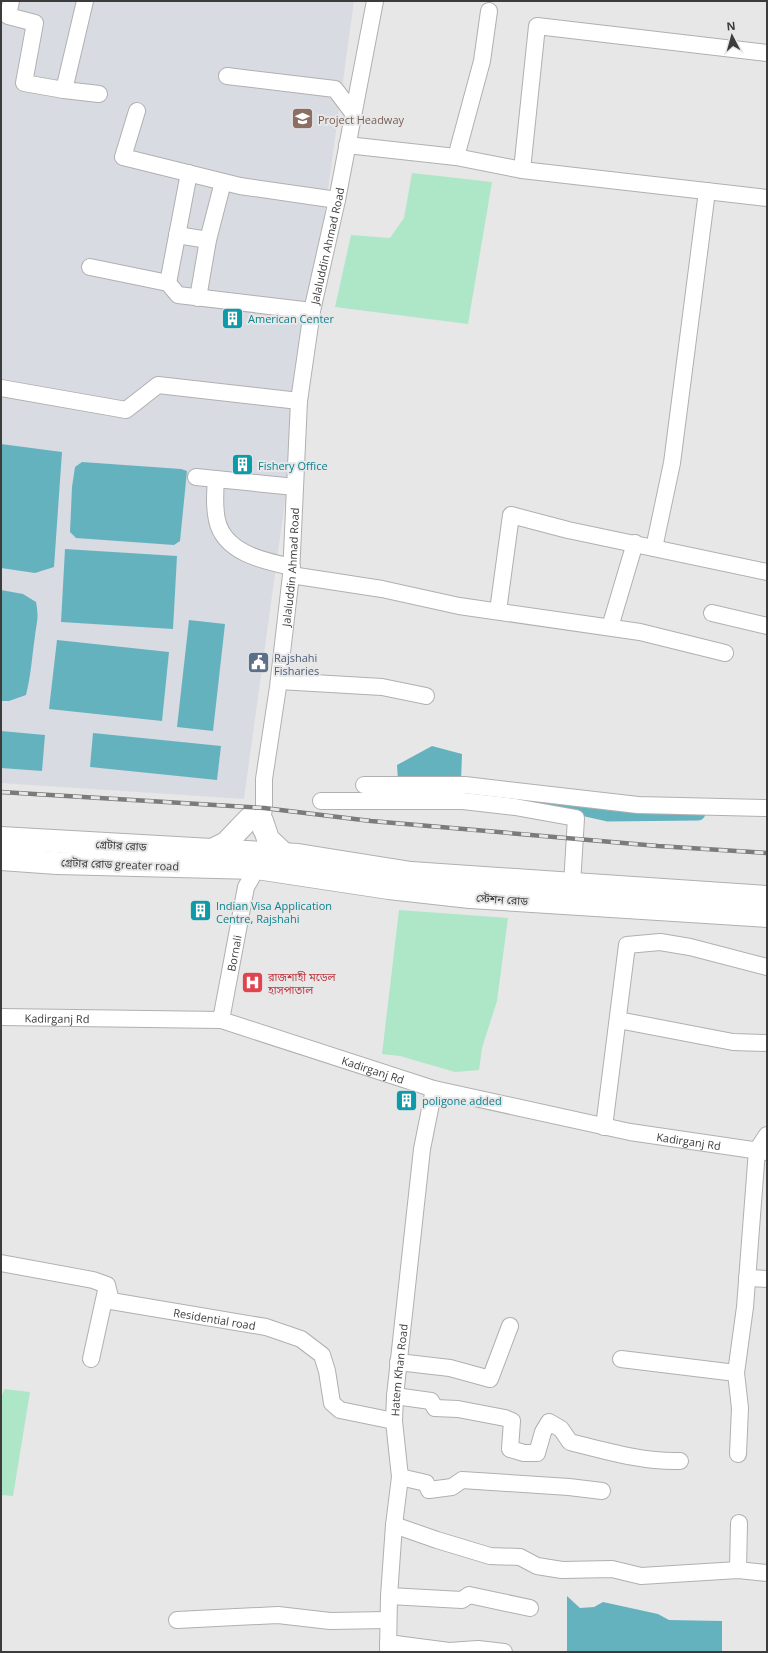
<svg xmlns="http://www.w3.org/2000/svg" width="768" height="1653" viewBox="0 0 768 1653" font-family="'Open Sans','Noto Sans Bengali',sans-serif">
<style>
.built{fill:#d9dbe3}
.green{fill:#ade7c7}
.water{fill:#65b2bf}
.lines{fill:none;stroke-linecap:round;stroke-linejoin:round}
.canal{stroke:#65b2bf;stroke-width:15}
.minor-casing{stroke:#b0b0b1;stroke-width:18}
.highway-casing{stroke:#b0b0b1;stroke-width:24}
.minor{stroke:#fff;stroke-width:16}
.highway{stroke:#fff;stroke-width:22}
.rail-casing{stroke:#7b7b7b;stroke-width:4.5}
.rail{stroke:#e7e7e8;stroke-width:3;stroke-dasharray:9;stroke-linecap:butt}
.labels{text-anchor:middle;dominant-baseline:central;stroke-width:4;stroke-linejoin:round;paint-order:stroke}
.education-label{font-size:11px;fill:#785e54;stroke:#e7e7e8;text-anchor:start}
.street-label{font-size:11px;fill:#3c3c3c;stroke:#e7e7e8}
.culture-label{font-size:11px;fill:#0d838f;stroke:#e7e7e8;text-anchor:start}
.service-label{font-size:11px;fill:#4e5e75;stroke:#e7e7e8;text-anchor:start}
.health-label{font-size:11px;fill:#be3a42;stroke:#e7e7e8;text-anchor:start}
</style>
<rect width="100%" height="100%" fill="#e7e7e8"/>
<polygon class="built" points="1,1 354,1 244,799 1,783"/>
<g class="green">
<polygon points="412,173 492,182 468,324 335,307 351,235 390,238 404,218"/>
<polygon points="399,910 508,918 497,1001 482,1048 479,1070 455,1072 400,1056 382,1054"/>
<polygon points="4,1389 30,1392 13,1496 1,1495 1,1400"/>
</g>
<g class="water">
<polygon points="1,444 62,452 54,567 35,573 1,568"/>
<polygon points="82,462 181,469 187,471 180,541 174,545 76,538 70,532 72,487 75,467"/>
<polygon points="65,549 177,556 173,629 61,622"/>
<path d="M 1,590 L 23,594 L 36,602 C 39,618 37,621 35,636 C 32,656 31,676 26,695 L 9,701 L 1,701 Z"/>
<polygon points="189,620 225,624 213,731 177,727"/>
<polygon points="57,640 169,652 162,721 49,709"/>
<polygon points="1,731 45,735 42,771 1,768"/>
<polygon points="93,733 221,746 217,780 90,767"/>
<polygon points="432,746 462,754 461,781 398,781 397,765"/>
<polygon points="567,1596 580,1608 594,1607 603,1602 658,1614 669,1620 722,1621 722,1652 567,1652"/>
</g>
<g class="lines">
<polyline class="canal" points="545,800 608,814 698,813"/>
<defs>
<g id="minor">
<polyline points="11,1 8,16 35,23 24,83 64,90"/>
<polyline points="85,1 64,90 99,94"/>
<polyline points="227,76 335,89 353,113"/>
<polyline points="137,111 123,157 240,186 337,200"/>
<polyline points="347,145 456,157 522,170 767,198"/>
<polyline points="456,157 482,61 489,11"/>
<polyline points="522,170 537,26 767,53"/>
<polyline points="177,235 208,240"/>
<polyline points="90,267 168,283 178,295 312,311"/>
<polyline points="168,283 189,173"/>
<polyline points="198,298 208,240 223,182"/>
<polyline points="1,388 126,410 158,385 299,401"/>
<polyline points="196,477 295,487"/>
<path d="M 216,479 C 215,493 214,506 217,520 C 224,553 264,561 292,567"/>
<polyline points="654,548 672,463 707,191"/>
<polyline points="291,575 382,589 459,606 640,632 725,653"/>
<polyline points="498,611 511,515 568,530 767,572"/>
<polyline points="712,613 767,626"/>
<polyline points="610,627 635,543"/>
<polyline points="279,681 382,687 426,696"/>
<polyline points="364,785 465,785 638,805 767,808"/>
<polyline points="321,801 463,801 515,807 576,818 572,885"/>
<path id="s1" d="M 261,830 L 264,808 L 264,779 L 278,687 L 291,575 L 299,401 L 312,311 L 337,200 L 375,1"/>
<path id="s2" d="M 1,1017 L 221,1020 L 434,1089 L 630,1132 L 767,1152"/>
<path id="s3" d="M 221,1020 L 246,887 L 257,868 L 258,860"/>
<polyline points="618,1020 733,1042 767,1043"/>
<polyline points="604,1127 627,945 660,942 690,947 767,967"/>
<path id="s4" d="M 1,1263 L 93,1280 L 107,1285 L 111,1301 L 266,1327 L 301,1339 L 322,1355 L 327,1371 L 332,1403 L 340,1410 L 394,1421"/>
<polyline points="747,1278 767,1279"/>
<polyline points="91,1359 107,1286"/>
<polyline points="621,1359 736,1373"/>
<polyline points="398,1362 450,1368 490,1379 510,1326"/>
<path d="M 395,1396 L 431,1401 L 435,1408 L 458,1409 L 505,1418 L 512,1421 L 510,1449 L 524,1453 L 537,1453 L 543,1432 L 549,1422 L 561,1429 L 570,1442 C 606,1451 643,1462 680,1461"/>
<polyline points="738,1454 740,1408 736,1373 745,1307 757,1150 767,1135"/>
<polyline points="400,1477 426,1483 429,1490 452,1487 462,1480 569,1487 602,1491"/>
<polyline points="394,1525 437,1540 490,1556 520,1557 537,1566 562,1570 612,1569 641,1576 738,1570 767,1573"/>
<polyline points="738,1570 739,1523"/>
<polyline points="389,1596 462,1600 469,1595 530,1608"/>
<polyline points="177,1620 278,1615 330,1621 388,1620"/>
<polyline points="388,1643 449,1651 478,1649 504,1652"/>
<path id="s5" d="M 388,1652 L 389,1596 L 394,1525 L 400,1477 L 394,1421 L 395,1396 L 422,1149 L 434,1089"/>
</g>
<g id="highway">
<polyline points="262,821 268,839 285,855"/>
<polyline points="1,838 298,855 411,873 767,897"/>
<polyline points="212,850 226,843 249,819"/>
<polyline points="1,859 57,863 257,868 389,888 470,897 767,916"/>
</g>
</defs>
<use href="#minor" class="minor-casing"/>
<use href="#highway" class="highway-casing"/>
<use href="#minor" class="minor"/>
<use href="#highway" class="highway"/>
<defs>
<polyline id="rail" points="1,792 264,808 371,821 658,846 767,853"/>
</defs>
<use href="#rail" class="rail-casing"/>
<use href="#rail" class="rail"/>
</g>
<defs>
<symbol id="school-square" viewBox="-11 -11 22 22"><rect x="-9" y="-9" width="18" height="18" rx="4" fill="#8d6e63" stroke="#e7e7e8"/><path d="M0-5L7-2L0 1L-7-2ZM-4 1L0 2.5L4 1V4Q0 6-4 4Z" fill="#fff"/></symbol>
<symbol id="building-square" viewBox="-11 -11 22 22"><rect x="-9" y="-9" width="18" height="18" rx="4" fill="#0f9aa8" stroke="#e7e7e8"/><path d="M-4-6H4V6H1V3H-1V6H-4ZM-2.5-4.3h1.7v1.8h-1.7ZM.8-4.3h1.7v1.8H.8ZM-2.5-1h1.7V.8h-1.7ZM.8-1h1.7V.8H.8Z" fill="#fff"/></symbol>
<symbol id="civic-square" viewBox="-11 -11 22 22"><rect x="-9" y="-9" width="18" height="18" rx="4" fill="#5c6f8a" stroke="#e7e7e8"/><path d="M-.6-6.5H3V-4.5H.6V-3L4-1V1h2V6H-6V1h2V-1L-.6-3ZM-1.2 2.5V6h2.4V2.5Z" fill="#fff"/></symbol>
<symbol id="hospital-square" viewBox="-11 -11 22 22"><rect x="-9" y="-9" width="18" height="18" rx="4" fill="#e0444e" stroke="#e7e7e8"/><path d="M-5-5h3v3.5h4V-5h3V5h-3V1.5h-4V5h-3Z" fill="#fff"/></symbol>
</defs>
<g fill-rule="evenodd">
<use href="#school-square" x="290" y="106" width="25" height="25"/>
<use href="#building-square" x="220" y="306" width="25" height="25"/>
<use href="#building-square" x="230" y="452" width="25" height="25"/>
<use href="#civic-square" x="246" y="650" width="25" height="25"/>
<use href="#building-square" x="188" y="898" width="25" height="25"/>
<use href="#hospital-square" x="240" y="970" width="25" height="25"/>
<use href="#building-square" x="394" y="1088" width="25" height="25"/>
</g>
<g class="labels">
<g class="education-label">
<text x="318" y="119">Project Headway</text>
</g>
<g class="street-label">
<text stroke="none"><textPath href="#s1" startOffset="589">Jalaluddin Ahmad Road</textPath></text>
<text stroke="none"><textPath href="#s1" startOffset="265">Jalaluddin Ahmad Road</textPath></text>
<text transform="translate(121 845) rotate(3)">গ্রেটার রোড</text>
<text transform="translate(120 864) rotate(2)">গ্রেটার রোড greater road</text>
<text transform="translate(502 899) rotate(4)">স্টেশন রোড</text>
<text stroke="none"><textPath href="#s3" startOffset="68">Bornali</textPath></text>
<text stroke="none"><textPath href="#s2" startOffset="56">Kadirganj Rd</textPath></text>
<text stroke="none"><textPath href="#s2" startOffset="380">Kadirganj Rd</textPath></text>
<text stroke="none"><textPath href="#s2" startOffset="704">Kadirganj Rd</textPath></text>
<text stroke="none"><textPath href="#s4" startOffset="230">Residential road</textPath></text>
<text stroke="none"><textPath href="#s5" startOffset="283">Hatem Khan Road</textPath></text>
</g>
<g class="culture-label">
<text x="248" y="318">American Center</text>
<text x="258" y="465">Fishery Office</text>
<text x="216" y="905">Indian Visa Application<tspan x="216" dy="13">Centre, Rajshahi</tspan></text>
<text x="422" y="1100">poligone added</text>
</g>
<g class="service-label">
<text x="274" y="657">Rajshahi<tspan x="274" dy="13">Fisharies</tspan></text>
</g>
<g class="health-label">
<text x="268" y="976">রাজশাহী মডেল<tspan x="268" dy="13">হাসপাতাল</tspan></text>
</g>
</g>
<rect width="768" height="1653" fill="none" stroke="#3c3c3c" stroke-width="4"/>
<g transform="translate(732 36) rotate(354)" stroke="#e7e7e8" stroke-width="3" paint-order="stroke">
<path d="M0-3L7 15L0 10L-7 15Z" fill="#3c3c3c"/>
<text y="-6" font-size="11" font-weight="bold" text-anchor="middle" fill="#3c3c3c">N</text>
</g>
</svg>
